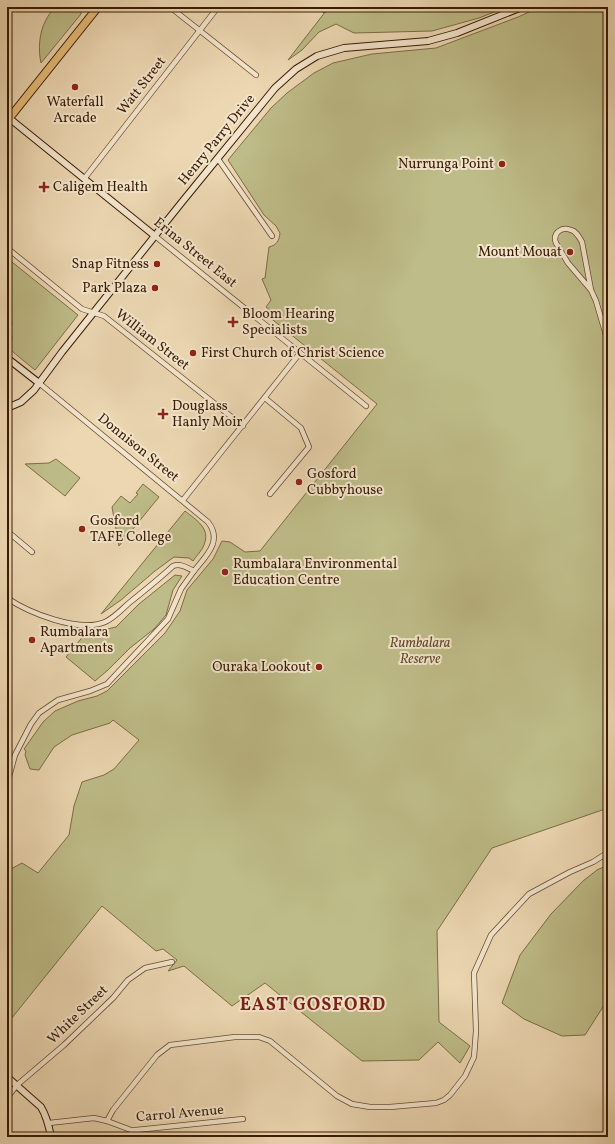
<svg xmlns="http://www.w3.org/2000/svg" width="615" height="1144" viewBox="0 0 615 1144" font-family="Vollkorn,serif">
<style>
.green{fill:#bebc88;stroke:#7c6c45}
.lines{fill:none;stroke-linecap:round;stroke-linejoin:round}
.stream{stroke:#737a65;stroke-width:1.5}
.street-casing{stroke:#664a2e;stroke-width:6}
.secondary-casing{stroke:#391b02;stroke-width:8}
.primary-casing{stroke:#391b02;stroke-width:9}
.street{stroke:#f3e5cd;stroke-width:4.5}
.secondary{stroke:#f3e5cd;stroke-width:6}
.primary{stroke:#e6bc79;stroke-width:7}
.rail{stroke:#391b02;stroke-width:1.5;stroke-dasharray:7 7;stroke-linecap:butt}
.poi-dot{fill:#8f2418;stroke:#f3e5cd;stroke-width:1.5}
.labels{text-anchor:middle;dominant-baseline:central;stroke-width:4;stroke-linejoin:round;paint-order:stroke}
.street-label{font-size:14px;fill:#391b02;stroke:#f3e5cd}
.poi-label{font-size:14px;fill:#391b02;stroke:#f3e5cd;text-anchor:start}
.park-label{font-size:14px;font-style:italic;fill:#614b2a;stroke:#f3e5cd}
.district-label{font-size:18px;font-weight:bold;letter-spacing:1px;fill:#7a1f14;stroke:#f3e5cd}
</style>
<rect width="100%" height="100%" fill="#ecd7b2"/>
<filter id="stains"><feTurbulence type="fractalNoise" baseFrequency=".005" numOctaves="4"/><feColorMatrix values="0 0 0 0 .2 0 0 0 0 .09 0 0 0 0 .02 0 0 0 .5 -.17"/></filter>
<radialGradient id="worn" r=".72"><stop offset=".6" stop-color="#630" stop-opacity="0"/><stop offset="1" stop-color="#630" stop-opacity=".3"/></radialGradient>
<g class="green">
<path d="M 55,7 L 87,7 L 84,8 L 81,12 L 81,14 L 41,63 C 38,50 39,32 46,20 C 48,15 52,11 55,7 Z"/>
<polygon points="329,7 396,7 399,9 401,7 507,7 479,18 432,31 354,33 336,24 319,32 302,50 288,60"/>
<path d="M 540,7 L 608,7 L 608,808 L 492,848 L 437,931 L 439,1022 L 470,1046 L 460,1063 L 438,1042 L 419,1060 L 362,1061 L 265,983 L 232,1006 L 184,966 L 168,971 L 177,960 L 163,949 L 156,951 L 102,906 L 7,1024 L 7,871 L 22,863 L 38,873 L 69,835 L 74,806 L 82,782 L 104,775 L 114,769 L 139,740 L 113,720 L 110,723 L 72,735 L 54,747 L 39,770 L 30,769 L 25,755 L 26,751 L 24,749 L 43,722 L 55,711 L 78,701 L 97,696 L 107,691 L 165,633 L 180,611 L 187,590 L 213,559 L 222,541 L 230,542 L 245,552 L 260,551 L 377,404 L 268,316 L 271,311 L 266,307 L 271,300 L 262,279 L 265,278 L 269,247 C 277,245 279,241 280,233 L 276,226 L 264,215 L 228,160 L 271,108 L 287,93 L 314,73 L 333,63 L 372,54 L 436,48 L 518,17 Z"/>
<polygon points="7,258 78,315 35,370 7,347"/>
<polygon points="56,459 80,478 65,496 25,464 49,463"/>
<polygon points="143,484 159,497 119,546 112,507 121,496 130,503 138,494 136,493"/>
<path d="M 185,511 C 196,520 211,528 204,545 C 202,551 196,556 193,561 L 189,558 L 174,557 L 155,571 L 121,600 L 101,614 Z"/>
<polygon points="175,575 182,576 173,590 166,615 154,629 130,648 108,670 95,681 66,657 85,634 116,627 139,604"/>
<polygon points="608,865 608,999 585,1035 562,1036 524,1019 502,1003 520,955 551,914 583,881 597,870"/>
</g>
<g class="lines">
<polyline class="stream" points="7,311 11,318 12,323 10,332 12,338 10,341 7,342"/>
<defs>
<g id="street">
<polyline points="170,7 256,75"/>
<polyline points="321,7 324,10"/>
<polyline points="218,159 272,236"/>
<polyline points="84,179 218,7"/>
<polyline points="155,236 366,406"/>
<polyline points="7,248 82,309 104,316 243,426"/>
<path d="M 591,290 L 568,263 L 556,243 C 552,233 562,226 571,230 C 576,231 579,237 582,242 L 591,290 L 596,301 L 608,342"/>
<path d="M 39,383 L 208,522 C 223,541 206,556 194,571"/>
<polyline points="265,398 301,428 309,447 270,494"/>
<polyline points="183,500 300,353"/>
<polyline points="7,531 32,552"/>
<path d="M 7,598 C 29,613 79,633 105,622 C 114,618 121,610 129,603 C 144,591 159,579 173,566 C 181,563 187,568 194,571 L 181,589 L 168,619 L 107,684 L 90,691 L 58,700 L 39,713 L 31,724 L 15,755 L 7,784"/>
<polyline points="7,1098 17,1085 64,1045 113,998 128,980 145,968 172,962"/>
<polyline points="107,1121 113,1110 157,1055 170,1045 235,1037 259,1037 270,1041 337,1096 352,1104 370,1107 390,1107 436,1103 444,1100 450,1095 465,1076 474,1057 476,1031 474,973 491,935 529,894 570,872 593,862 604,855"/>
<polyline points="49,1123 94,1118 107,1121 131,1130 136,1130 243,1119"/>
</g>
<g id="secondary">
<polyline points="9,118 155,236"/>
<polyline points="7,358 39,383"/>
<polyline points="7,408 21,402 34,390 62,352 182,202 275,88 296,69 317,56 344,48 428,41 457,33 522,7"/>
<path d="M 7,1077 L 41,1107 C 47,1117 49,1126 51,1137"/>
</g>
<polyline id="primary" points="7,121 98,7"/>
</defs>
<use href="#street" class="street-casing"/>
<use href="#secondary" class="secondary-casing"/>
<use href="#primary" class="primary-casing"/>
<use href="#street" class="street"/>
<use href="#secondary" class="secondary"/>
<use href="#primary" class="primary"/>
<polyline class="rail" points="7,21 19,7"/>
</g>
<g class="poi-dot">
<circle cx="75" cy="87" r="4"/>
<circle cx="502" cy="164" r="4"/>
<path d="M42 181h4v4h4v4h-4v4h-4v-4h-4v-4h4z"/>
<circle cx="570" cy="252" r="4"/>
<circle cx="157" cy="264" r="4"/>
<circle cx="155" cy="288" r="4"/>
<path d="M231 316h4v4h4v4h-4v4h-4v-4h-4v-4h4z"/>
<circle cx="193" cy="353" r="4"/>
<path d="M161 408h4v4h4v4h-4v4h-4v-4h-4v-4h4z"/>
<circle cx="299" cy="482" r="4"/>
<circle cx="82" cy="529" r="4"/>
<circle cx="225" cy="572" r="4"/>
<circle cx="32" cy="640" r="4"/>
<circle cx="319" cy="667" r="4"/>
</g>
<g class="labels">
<g class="street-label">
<text transform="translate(142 86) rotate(-52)">Watt Street</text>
<text transform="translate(217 140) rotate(-51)">Henry Parry Drive</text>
<text transform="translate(195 253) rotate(39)">Erina Street East</text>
<text transform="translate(152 340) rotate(38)">William Street</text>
<text transform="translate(138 448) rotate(39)">Donnison Street</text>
<text transform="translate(78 1015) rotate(-44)">White Street</text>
<text transform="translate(180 1114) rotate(-5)">Carrol Avenue</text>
</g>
<g class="poi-label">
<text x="75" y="102" text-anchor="middle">Waterfall<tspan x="75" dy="16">Arcade</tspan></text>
<text x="494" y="164" text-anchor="end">Nurrunga Point</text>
<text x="53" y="187">Caligem Health</text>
<text x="562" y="252" text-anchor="end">Mount Mouat</text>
<text x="149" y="264" text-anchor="end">Snap Fitness</text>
<text x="147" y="288" text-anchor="end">Park Plaza</text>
<text x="242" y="314">Bloom Hearing<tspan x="242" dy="16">Specialists</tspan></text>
<text x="201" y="353">First Church of Christ Science</text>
<text x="172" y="406">Douglass<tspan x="172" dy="16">Hanly Moir</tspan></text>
<text x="307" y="474">Gosford<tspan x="307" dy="16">Cubbyhouse</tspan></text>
<text x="90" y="521">Gosford<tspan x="90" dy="16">TAFE College</tspan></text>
<text x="233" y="564">Rumbalara Environmental<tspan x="233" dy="16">Education Centre</tspan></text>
<text x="40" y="632">Rumbalara<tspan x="40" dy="16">Apartments</tspan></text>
<text x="311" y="667" text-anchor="end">Ouraka Lookout</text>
</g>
<g class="park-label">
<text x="420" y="643">Rumbalara<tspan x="420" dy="16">Reserve</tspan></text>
</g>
<g class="district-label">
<text x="313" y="1005">EAST GOSFORD</text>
</g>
</g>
<rect width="615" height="1144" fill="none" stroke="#ecd7b2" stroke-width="24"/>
<rect x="8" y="8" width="599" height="1128" fill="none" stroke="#391b02" stroke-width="2"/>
<rect x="12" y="12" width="591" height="1120" fill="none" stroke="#391b02"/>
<rect width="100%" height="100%" filter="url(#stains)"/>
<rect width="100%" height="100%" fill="url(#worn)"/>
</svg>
